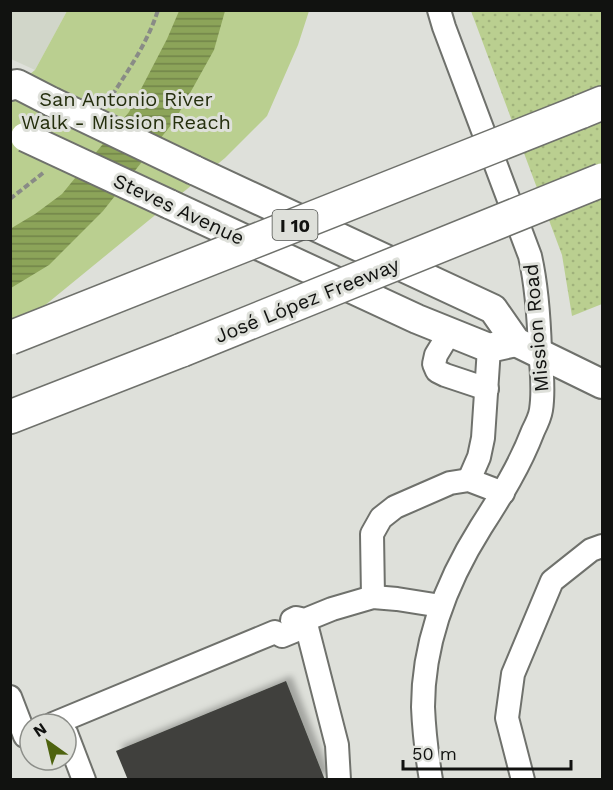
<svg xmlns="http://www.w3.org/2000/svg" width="613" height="790" viewBox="0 0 613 790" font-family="'Work Sans',sans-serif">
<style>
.built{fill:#d1d6c9}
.grass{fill:url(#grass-dots)}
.park{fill:#bacf90}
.water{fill:url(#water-rules)}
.building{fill:#3f413c;filter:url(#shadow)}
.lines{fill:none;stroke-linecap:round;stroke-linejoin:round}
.minor-casing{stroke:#6f716c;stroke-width:26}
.major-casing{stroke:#6f716c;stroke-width:32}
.highway-casing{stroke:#6f716c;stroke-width:36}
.path{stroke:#898b86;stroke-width:4;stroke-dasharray:6 3;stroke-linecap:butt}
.minor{stroke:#fff;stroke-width:22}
.major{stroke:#fff;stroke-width:28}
.highway{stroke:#fff;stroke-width:33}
.major-bridge-casing{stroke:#6f716c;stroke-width:32;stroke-linecap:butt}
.highway-bridge-casing{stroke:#6f716c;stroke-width:36;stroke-linecap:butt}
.major-bridge{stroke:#fff;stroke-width:28}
.highway-bridge{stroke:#fff;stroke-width:33}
.labels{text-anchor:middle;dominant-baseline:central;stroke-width:6;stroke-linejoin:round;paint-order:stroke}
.shield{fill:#dee0da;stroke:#4e504d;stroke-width:1.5}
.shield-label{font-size:18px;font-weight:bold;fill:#111210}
.park-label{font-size:20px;fill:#252f0e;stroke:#dee0da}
.street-label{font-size:20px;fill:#111210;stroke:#dee0da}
</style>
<defs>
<pattern id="grass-dots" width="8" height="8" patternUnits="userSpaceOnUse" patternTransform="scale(1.5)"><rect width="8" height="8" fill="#bacf90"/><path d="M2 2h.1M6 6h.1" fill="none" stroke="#9fb17b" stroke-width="1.8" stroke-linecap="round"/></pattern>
<pattern id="water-rules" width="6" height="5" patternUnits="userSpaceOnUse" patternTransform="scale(1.5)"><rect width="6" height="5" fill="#8ca459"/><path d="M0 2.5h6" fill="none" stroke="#718448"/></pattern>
<filter id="shadow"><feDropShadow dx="5.5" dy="-5.5" stdDeviation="3" flood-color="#0004"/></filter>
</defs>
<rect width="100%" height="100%" fill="#dee0da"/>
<polygon class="built" points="11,11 67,11 35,70 11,59"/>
<polygon class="grass" points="471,11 602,11 602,304 572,316 562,255"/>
<polygon class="park" points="67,11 309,11 298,45 267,116 225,158 11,333 11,89 35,70"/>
<polygon class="water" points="179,11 225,11 214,50 175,120 103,211 49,265 11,288 10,229 35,214 62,194 129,112 167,39"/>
<polygon class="building" points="286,681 325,780 128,780 116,751"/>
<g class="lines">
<defs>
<g id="minor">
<polyline points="450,332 436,355 434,364 437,371 445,375 487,389"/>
<polyline points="469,480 479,457 483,438 489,348"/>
<polyline points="373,597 372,534 381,518 395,507 450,483 469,480 503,493"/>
<polyline points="292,620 296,618 305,620 332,609 373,597 397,599 441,606"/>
<polyline points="305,620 337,745 339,780"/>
<polyline points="10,697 25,736"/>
<polyline points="53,724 275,632 282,636 299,629 305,620"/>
<polyline points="66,733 84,780"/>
<path d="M 431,780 C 427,756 424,731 423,707 C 423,642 447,581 481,527 C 501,496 520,465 533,431 C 536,425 540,417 541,410 C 544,391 542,370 540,351 C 539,319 537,287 530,256 L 444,27 L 439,10"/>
<polyline points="523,780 507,718 513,674 552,581 591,550 602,546"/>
</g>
<g id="major">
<polyline points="10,86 17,84 52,102"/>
<polyline points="194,170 493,309 516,342 602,384"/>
<polyline points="169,204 417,319 489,348 516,342"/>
</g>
<g id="highway">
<polyline points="580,112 602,103"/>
<polyline points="10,417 182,350"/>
</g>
</defs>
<use href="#minor" class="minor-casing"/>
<use href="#major" class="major-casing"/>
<use href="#highway" class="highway-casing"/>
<g class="path">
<path d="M 106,102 L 111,97 C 129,69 148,42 158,10"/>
<polyline points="10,199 43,173"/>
</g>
<use href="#minor" class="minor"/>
<use href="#major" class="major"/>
<use href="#highway" class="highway"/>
<defs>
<g id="major-bridge">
<polyline points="52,102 194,170"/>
<polyline points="25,137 169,204"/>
</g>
<g id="highway-bridge">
<polyline points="10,338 580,112"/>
<polyline points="182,350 602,180"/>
</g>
</defs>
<use href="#major-bridge" class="major-bridge-casing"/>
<use href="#highway-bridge" class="highway-bridge-casing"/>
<use href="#major-bridge" class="major-bridge"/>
<use href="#highway-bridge" class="highway-bridge"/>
</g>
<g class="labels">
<rect class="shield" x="272.5" y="210" width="45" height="30" rx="4.5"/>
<g class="shield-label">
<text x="295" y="225">I 10</text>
</g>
<g class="park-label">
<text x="126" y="99">San Antonio River<tspan x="126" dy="23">Walk - Mission Reach</tspan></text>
</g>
<g class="street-label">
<text transform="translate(179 209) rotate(25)">Steves Avenue</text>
<text transform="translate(307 300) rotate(-22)">José López Freeway</text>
<text transform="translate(536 328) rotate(-95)">Mission Road</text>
</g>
</g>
<rect width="613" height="790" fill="none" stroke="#111210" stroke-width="24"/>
<g transform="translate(48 742) rotate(326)"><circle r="28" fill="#dee0da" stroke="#8c8e89" stroke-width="1.5"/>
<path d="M0-4.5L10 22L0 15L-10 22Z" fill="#4e630f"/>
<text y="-9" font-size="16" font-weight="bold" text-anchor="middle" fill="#111210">N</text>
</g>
<path d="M403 760v9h168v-9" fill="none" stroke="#111210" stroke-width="3"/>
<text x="412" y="760" font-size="18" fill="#111210" stroke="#dee0da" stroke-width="4.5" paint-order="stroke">50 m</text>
</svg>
